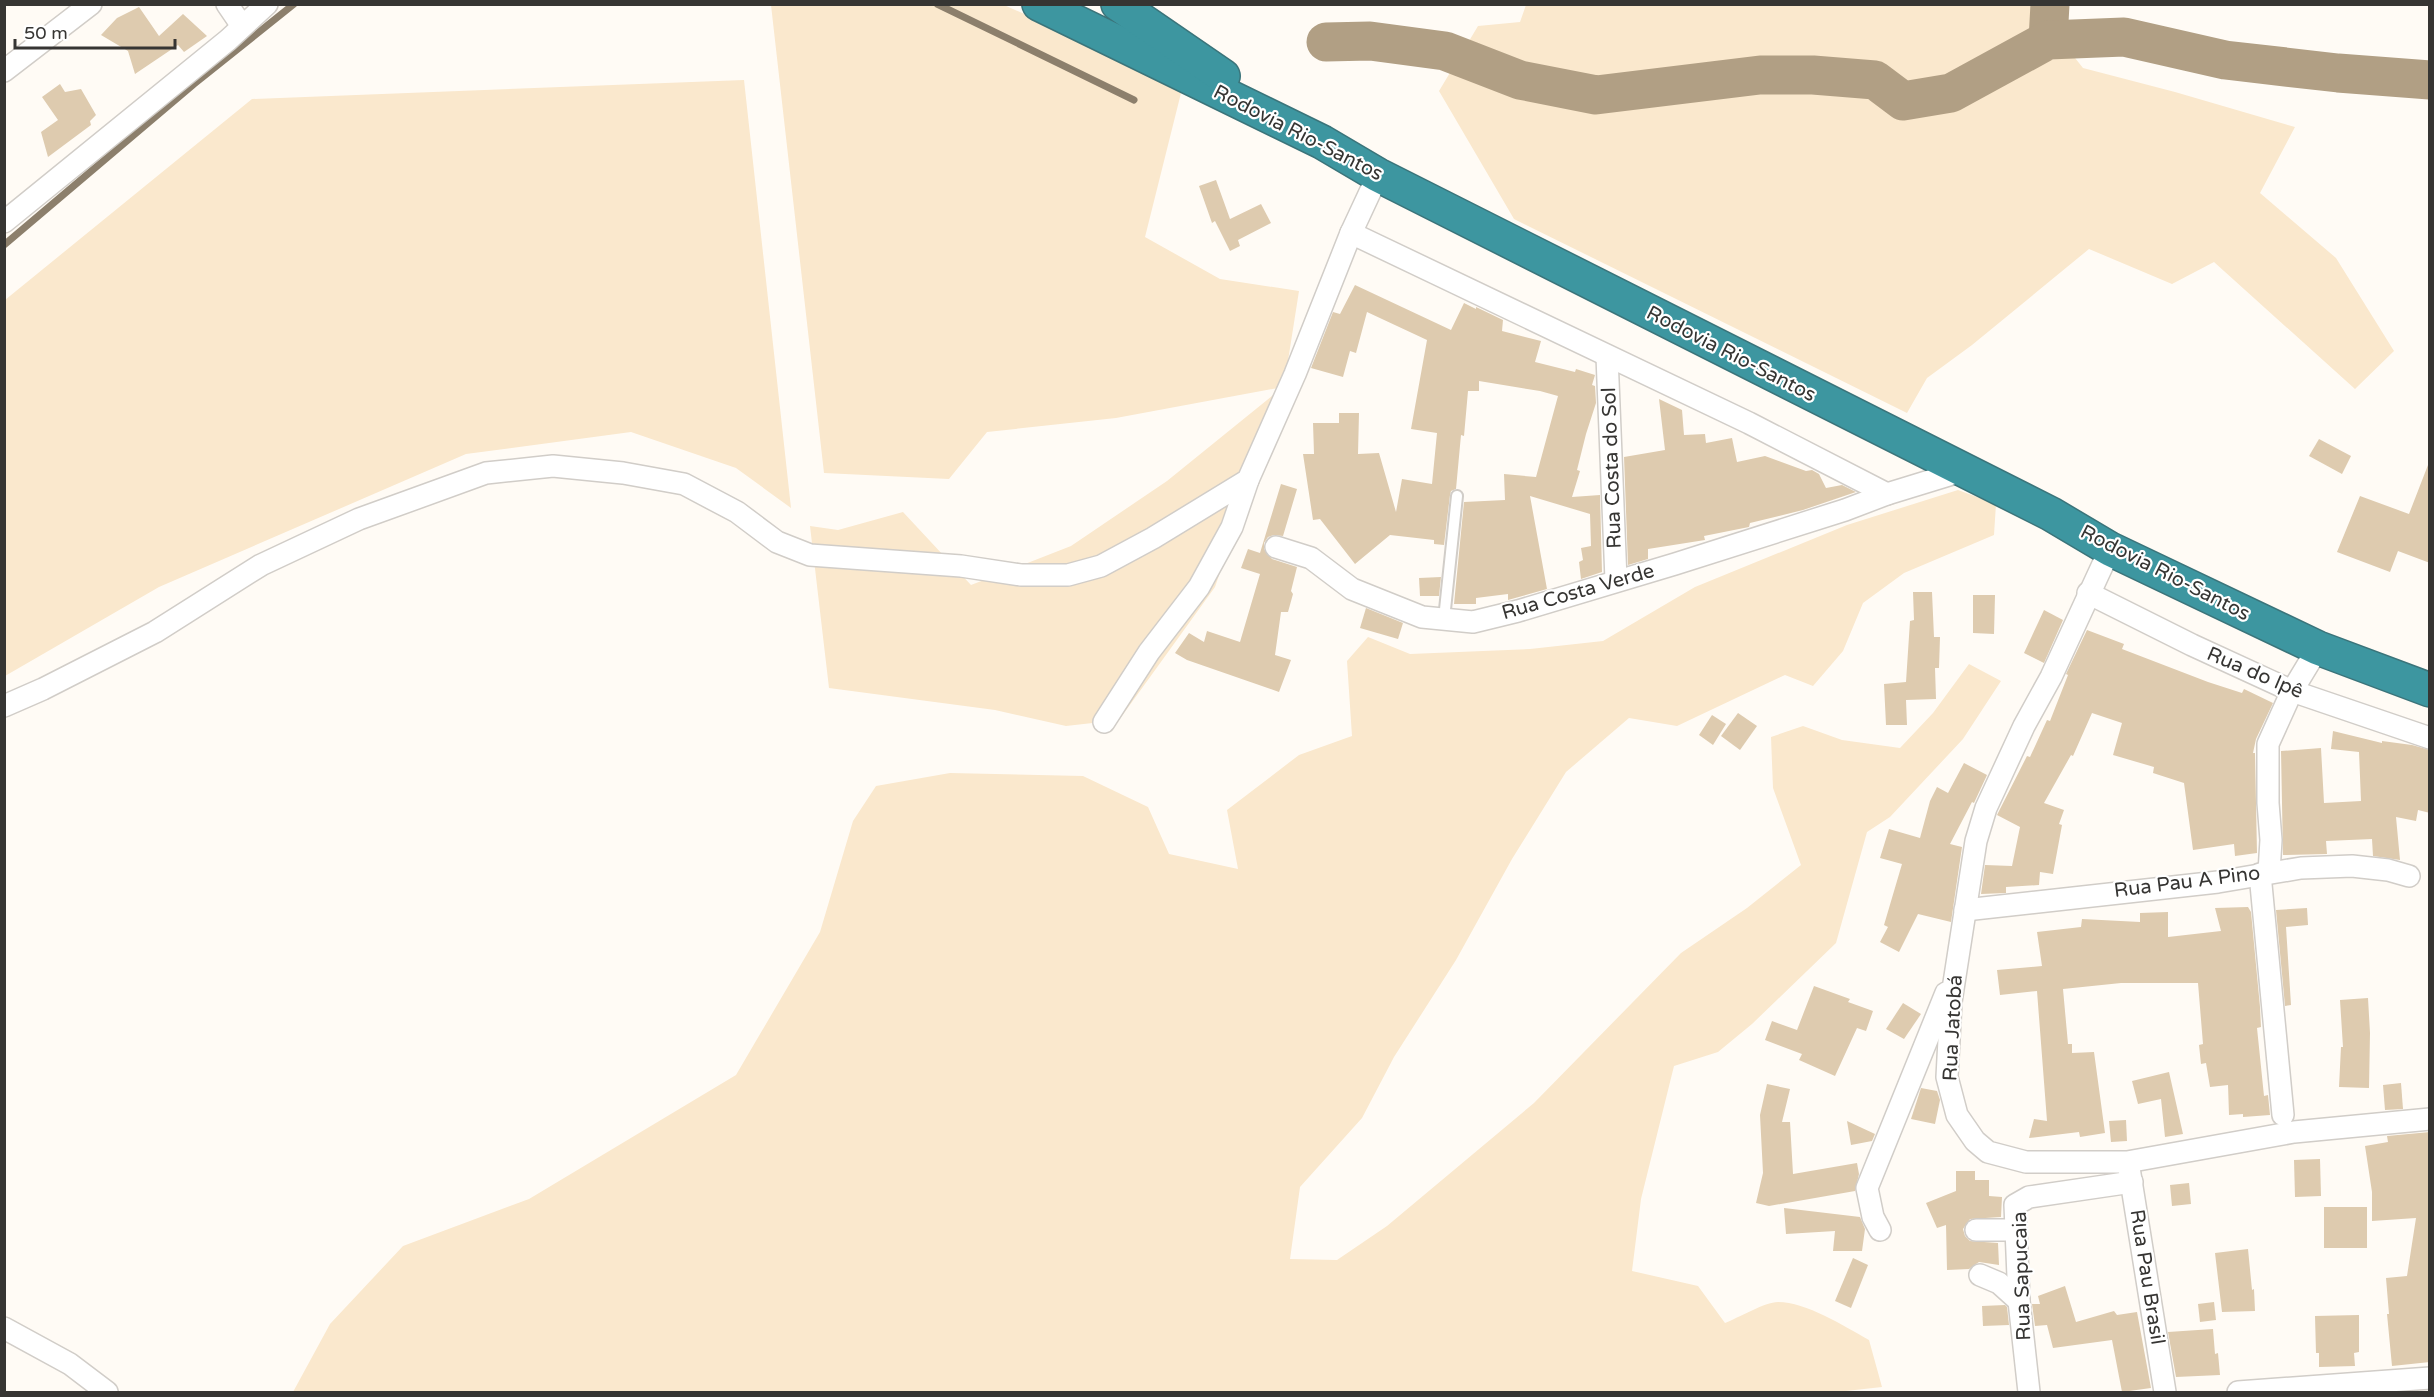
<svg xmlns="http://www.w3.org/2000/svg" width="2434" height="1397" viewBox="0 0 2434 1397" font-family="'Varela Round',sans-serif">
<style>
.green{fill:#fae8cd}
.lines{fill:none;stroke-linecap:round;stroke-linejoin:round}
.stream{stroke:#8c7f6c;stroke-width:7}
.river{stroke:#b19f84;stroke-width:39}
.building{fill:#decbaf}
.lane-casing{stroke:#d1cdc8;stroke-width:14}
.street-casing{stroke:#d1cdc8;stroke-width:24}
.highway-casing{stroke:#3b747a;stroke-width:36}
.lane{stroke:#fff;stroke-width:10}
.street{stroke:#fff;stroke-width:21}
.highway{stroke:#3d96a0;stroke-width:33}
.labels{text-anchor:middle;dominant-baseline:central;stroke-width:4.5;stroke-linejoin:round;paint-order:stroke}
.street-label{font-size:20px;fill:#363533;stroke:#fff}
</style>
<rect width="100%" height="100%" fill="#fffbf5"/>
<g class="green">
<polygon points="771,5 1004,5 1183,85 1145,237 1220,279 1299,291 1284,386 1215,587 1119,720 1066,726 995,710 829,688 810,526 838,530 903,512 971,585 1071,546 1167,481 1283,387 1116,418 987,432 949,479 824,473"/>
<polygon points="1526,5 2033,5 2083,68 2175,92 2295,127 2260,193 2336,258 2394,351 2355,389 2214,262 2172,284 2089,249 1972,345 1927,378 1907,413 1514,219 1439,91 1478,26 1520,22"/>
<polygon points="744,80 791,508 736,468 631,432 466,454 159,587 5,676 5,300 252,99"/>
<path d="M 1958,490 L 1996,504 L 1994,535 L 1904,573 L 1863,603 L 1843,651 L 1813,686 L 1785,675 L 1677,726 L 1629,718 L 1566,772 L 1512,859 L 1456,960 L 1394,1057 L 1362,1118 L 1300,1187 L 1290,1259 L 1337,1260 L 1387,1226 L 1534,1103 L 1681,953 L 1747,908 L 1801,865 L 1773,788 L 1771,737 L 1803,726 L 1842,740 L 1900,748 L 1933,713 L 1969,664 L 2001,681 L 1963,739 L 1890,817 L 1867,832 L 1836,943 L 1752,1024 L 1718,1052 L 1674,1066 L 1641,1199 L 1632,1271 L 1698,1286 L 1725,1323 C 1738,1318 1765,1302 1778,1302 C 1806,1302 1844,1326 1869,1340 L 1882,1387 L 1837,1392 L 293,1392 L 330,1324 L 403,1246 L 529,1199 L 736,1075 L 820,932 L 853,821 L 876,786 L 950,773 L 1083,776 L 1148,807 L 1169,854 L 1238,869 L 1227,810 L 1299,755 L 1352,736 L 1347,661 L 1368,637 L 1410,654 L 1530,649 L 1603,641 L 1695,587 L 1847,525 Z"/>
</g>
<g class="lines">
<g class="stream">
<polyline points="937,4 1134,100"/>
<polyline points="4,245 194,84 294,4"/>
</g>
<g class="river">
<polyline points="2048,40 2050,4"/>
<polyline points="1326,42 1370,41 1445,51 1520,80 1596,95 1760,75 1813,75 1875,80 1903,101 1951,93 2048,40 2124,37 2225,60 2338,73 2430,80"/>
</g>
</g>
<g class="building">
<polygon points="139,7 159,36 183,14 207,36 184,52 178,45 135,74 128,51 101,35 117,18"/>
<polygon points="60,84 65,92 81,89 96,115 90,121 91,125 48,157 41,132 58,120 42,97"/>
<polygon points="1216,180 1230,219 1261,204 1271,223 1238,240 1240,246 1230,251 1215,221 1212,223 1199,186"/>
<polygon points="1355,285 1451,330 1464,303 1476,309 1476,307 1503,320 1502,331 1541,341 1535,362 1575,372 1576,369 1595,375 1592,385 1595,386 1596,403 1586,434 1577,470 1580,471 1572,497 1600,495 1602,572 1581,579 1579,562 1583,560 1581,548 1591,546 1590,514 1530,496 1547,589 1508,600 1508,594 1476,598 1476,604 1454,604 1464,502 1505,500 1504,474 1536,477 1558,396 1540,391 1479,381 1479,391 1468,391 1464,436 1461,435 1456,489 1451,491 1450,495 1444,545 1434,544 1434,540 1390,535 1355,564 1320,519 1313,520 1303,454 1314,454 1313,423 1339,423 1339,413 1359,413 1358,454 1379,453 1396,512 1402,479 1432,484 1437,433 1411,429 1427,340 1367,312 1356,353 1350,351 1343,377 1311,368 1333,312 1340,314"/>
<polygon points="1659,399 1682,410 1684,435 1705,434 1706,443 1732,438 1737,462 1765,456 1806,471 1812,470 1819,474 1826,488 1842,485 1856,492 1803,510 1750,523 1749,527 1704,536 1705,540 1648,549 1648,559 1628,565 1624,457 1665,450"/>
<polygon points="2319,439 2351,456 2342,474 2309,456"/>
<polygon points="2428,465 2430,465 2430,563 2398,551 2390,572 2337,552 2360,496 2409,514"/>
<polygon points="1281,484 1297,489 1283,536 1274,535 1268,537 1264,543 1264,549 1272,559 1297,567 1291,591 1293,594 1288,612 1281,612 1275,655 1291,660 1279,692 1187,660 1175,653 1189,633 1204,642 1207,631 1240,642 1260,574 1241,568 1248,549 1260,553"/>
<polygon points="1441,577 1439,596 1420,596 1419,578"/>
<polygon points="1913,592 1932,592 1934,637 1940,637 1939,668 1935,668 1936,699 1906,700 1907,725 1886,725 1884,684 1906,682 1910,621 1914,620"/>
<polygon points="1973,595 1995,595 1994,634 1973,633"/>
<polygon points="1366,608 1403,623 1398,639 1360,628"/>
<polygon points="2044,610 2063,620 2044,663 2024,653"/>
<polygon points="2087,630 2124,644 2122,649 2208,682 2242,693 2244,689 2273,703 2256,739 2253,753 2255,753 2257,853 2235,856 2234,844 2193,850 2184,783 2153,773 2154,767 2113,755 2122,723 2092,713 2073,756 2071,755 2044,803 2064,810 2059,824 2062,825 2053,874 2040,872 2039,885 2006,887 2006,893 1981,894 1985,865 2012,866 2020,827 1997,815 1998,813 2027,756 2030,757 2047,720 2050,721 2068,675 2066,674"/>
<polygon points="1738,713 1757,726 1740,750 1721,736"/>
<polygon points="1712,715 1726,724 1713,745 1699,735"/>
<polygon points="2333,731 2382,743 2382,741 2412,745 2430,750 2430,813 2418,810 2416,821 2396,817 2400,860 2373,856 2372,839 2326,841 2327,854 2283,855 2281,751 2321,748 2324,803 2361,801 2359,752 2331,749"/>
<polygon points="1964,763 1987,775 1974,803 1972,802 1950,844 1962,847 1951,922 1918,914 1899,952 1880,942 1888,927 1884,925 1902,864 1880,858 1889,829 1920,838 1930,801 1937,787 1948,793"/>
<polygon points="2248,907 2251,912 2260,1007 2261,1027 2257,1028 2264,1096 2268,1095 2270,1115 2243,1117 2243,1114 2229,1115 2228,1085 2210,1087 2206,1063 2201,1064 2199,1045 2203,1044 2198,983 2121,983 2063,989 2068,1044 2072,1044 2072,1053 2094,1052 2105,1133 2080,1137 2079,1132 2029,1138 2034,1119 2047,1121 2037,991 2000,995 1997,970 2042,966 2037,932 2081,927 2082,919 2140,922 2140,913 2168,912 2168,937 2221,931 2215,908"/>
<polygon points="2307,908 2308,925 2286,927 2291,1005 2285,1006 2276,910"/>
<polygon points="1814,986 1850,999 1848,1002 1873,1011 1866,1031 1857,1028 1835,1076 1799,1060 1802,1054 1765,1040 1772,1021 1797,1030"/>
<polygon points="2368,998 2370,1033 2369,1088 2339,1087 2341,1047 2343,1047 2340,1000"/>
<polygon points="1903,1003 1921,1014 1904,1039 1886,1029"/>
<polygon points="2169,1072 2183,1134 2165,1137 2161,1099 2138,1104 2132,1081"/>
<polygon points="2401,1083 2403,1109 2385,1110 2383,1085"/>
<polygon points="1767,1084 1790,1089 1782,1122 1790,1122 1793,1174 1857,1163 1859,1174 1855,1191 1769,1206 1756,1203 1763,1173 1760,1115"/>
<polygon points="1921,1088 1937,1091 1940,1100 1935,1124 1911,1119"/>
<polygon points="2126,1120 2127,1141 2111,1142 2109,1121"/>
<polygon points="1847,1121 1875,1134 1872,1141 1851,1145"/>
<polygon points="2430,1132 2430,1362 2392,1366 2387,1314 2389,1314 2386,1278 2407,1276 2416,1218 2372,1221 2372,1192 2365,1146 2388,1142 2387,1136"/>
<polygon points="2320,1159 2321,1196 2295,1197 2294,1160"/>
<polygon points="1956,1171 1975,1171 1975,1180 1989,1180 1989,1196 2002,1197 2001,1217 1970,1219 1963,1229 1965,1236 1970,1241 1998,1243 1999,1265 1979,1262 1969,1269 1947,1270 1946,1225 1937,1228 1926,1203 1956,1191"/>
<polygon points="2189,1183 2191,1204 2172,1206 2170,1185"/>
<rect x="2324" y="1207" width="43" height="41"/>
<polygon points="1784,1208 1860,1217 1865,1229 1862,1251 1833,1251 1835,1231 1786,1234"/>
<polygon points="2248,1249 2252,1290 2254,1289 2255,1311 2222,1312 2215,1253"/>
<polygon points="1853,1258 1868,1265 1851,1308 1835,1301"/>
<polygon points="2065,1286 2076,1322 2114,1311 2117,1315 2137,1312 2151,1388 2122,1392 2112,1340 2053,1348 2047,1325 2035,1326 2032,1304 2040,1304 2038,1296"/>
<polygon points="2214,1302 2216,1320 2200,1322 2198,1304"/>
<polygon points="2005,1305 2007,1307 2009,1325 1983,1326 1982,1306"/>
<polygon points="2359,1315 2359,1352 2354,1353 2355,1366 2319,1367 2319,1353 2316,1353 2315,1316"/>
<polygon points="2213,1329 2215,1354 2218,1353 2220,1375 2176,1377 2168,1332"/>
</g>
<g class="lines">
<defs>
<polyline id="lane" points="1444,619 1457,496"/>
<g id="street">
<polyline points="227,4 242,26"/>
<polyline points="4,71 91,4"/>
<polyline points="1378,175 1351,233 1749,423 1887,494 1962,471"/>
<polyline points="4,222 228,40 267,4"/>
<polyline points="1607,356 1616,580"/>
<polyline points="1276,547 1311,558 1352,589 1422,617 1473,622 1518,611 1675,564 1845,510 1887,494"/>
<polyline points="2110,549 2051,677 2024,726 1999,780 1986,808 1976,841 1951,1002 1947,1077 1957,1115 1975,1141 1988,1152 2026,1162 2127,1162 2294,1132 2430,1119"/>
<polyline points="2088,593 2192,645 2292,691 2430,738"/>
<polyline points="4,706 43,689 155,632 261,565 359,519 486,473 553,466 623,473 684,484 737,512 777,542 810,555 961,566 1021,575 1068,575 1101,566 1153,538 1248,480 1295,374 1351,233"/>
<polyline points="1104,722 1149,652 1199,587 1232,527 1248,480"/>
<polyline points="2269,872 2271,840 2268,803 2268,744 2292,691 2318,648"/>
<polyline points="2260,874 2283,1115"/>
<polyline points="1965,910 2218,882 2301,868 2352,866 2388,870 2409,876"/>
<polyline points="2129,1168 2165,1392"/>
<polyline points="1880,1230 1873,1217 1867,1188 1946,993"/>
<polyline points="1976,1230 2016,1230"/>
<polyline points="1980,1275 1999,1283 2019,1301"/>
<polyline points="4,1328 70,1364 107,1392"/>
<polyline points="2029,1392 2019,1301 2015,1205 2029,1197 2132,1182"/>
<polyline points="2238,1392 2430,1378"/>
</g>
<g id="highway">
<polyline points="1039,4 1322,142 1378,175 2051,514 2110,549 2318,648 2430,690"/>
<polyline points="1118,4 1223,76"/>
</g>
</defs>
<use href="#lane" class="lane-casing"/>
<use href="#street" class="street-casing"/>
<use href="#highway" class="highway-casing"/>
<use href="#lane" class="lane"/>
<use href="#street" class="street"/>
<use href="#highway" class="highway"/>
</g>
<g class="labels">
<g class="street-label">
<text transform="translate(1298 133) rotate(27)">Rodovia Rio-Santos</text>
<text transform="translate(1731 354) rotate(27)">Rodovia Rio-Santos</text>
<text transform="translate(1612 468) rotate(-92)">Rua Costa do Sol</text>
<text transform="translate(2165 573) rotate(27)">Rodovia Rio-Santos</text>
<text transform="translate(1578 592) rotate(-16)">Rua Costa Verde</text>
<text transform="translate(2255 673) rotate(23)">Rua do Ipê</text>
<text transform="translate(2187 882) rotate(-7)">Rua Pau A Pino</text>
<text transform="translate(1953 1028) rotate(-87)">Rua Jatobá</text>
<text transform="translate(2022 1276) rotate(-92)">Rua Sapucaia</text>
<text transform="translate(2147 1277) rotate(81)">Rua Pau Brasil</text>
</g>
</g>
<rect width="2434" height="1397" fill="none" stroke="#363533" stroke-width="12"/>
<path d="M15 39v9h160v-9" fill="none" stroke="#363533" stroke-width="3"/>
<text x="24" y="39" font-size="18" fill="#363533" stroke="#ffffff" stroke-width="4.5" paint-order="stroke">50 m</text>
</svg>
